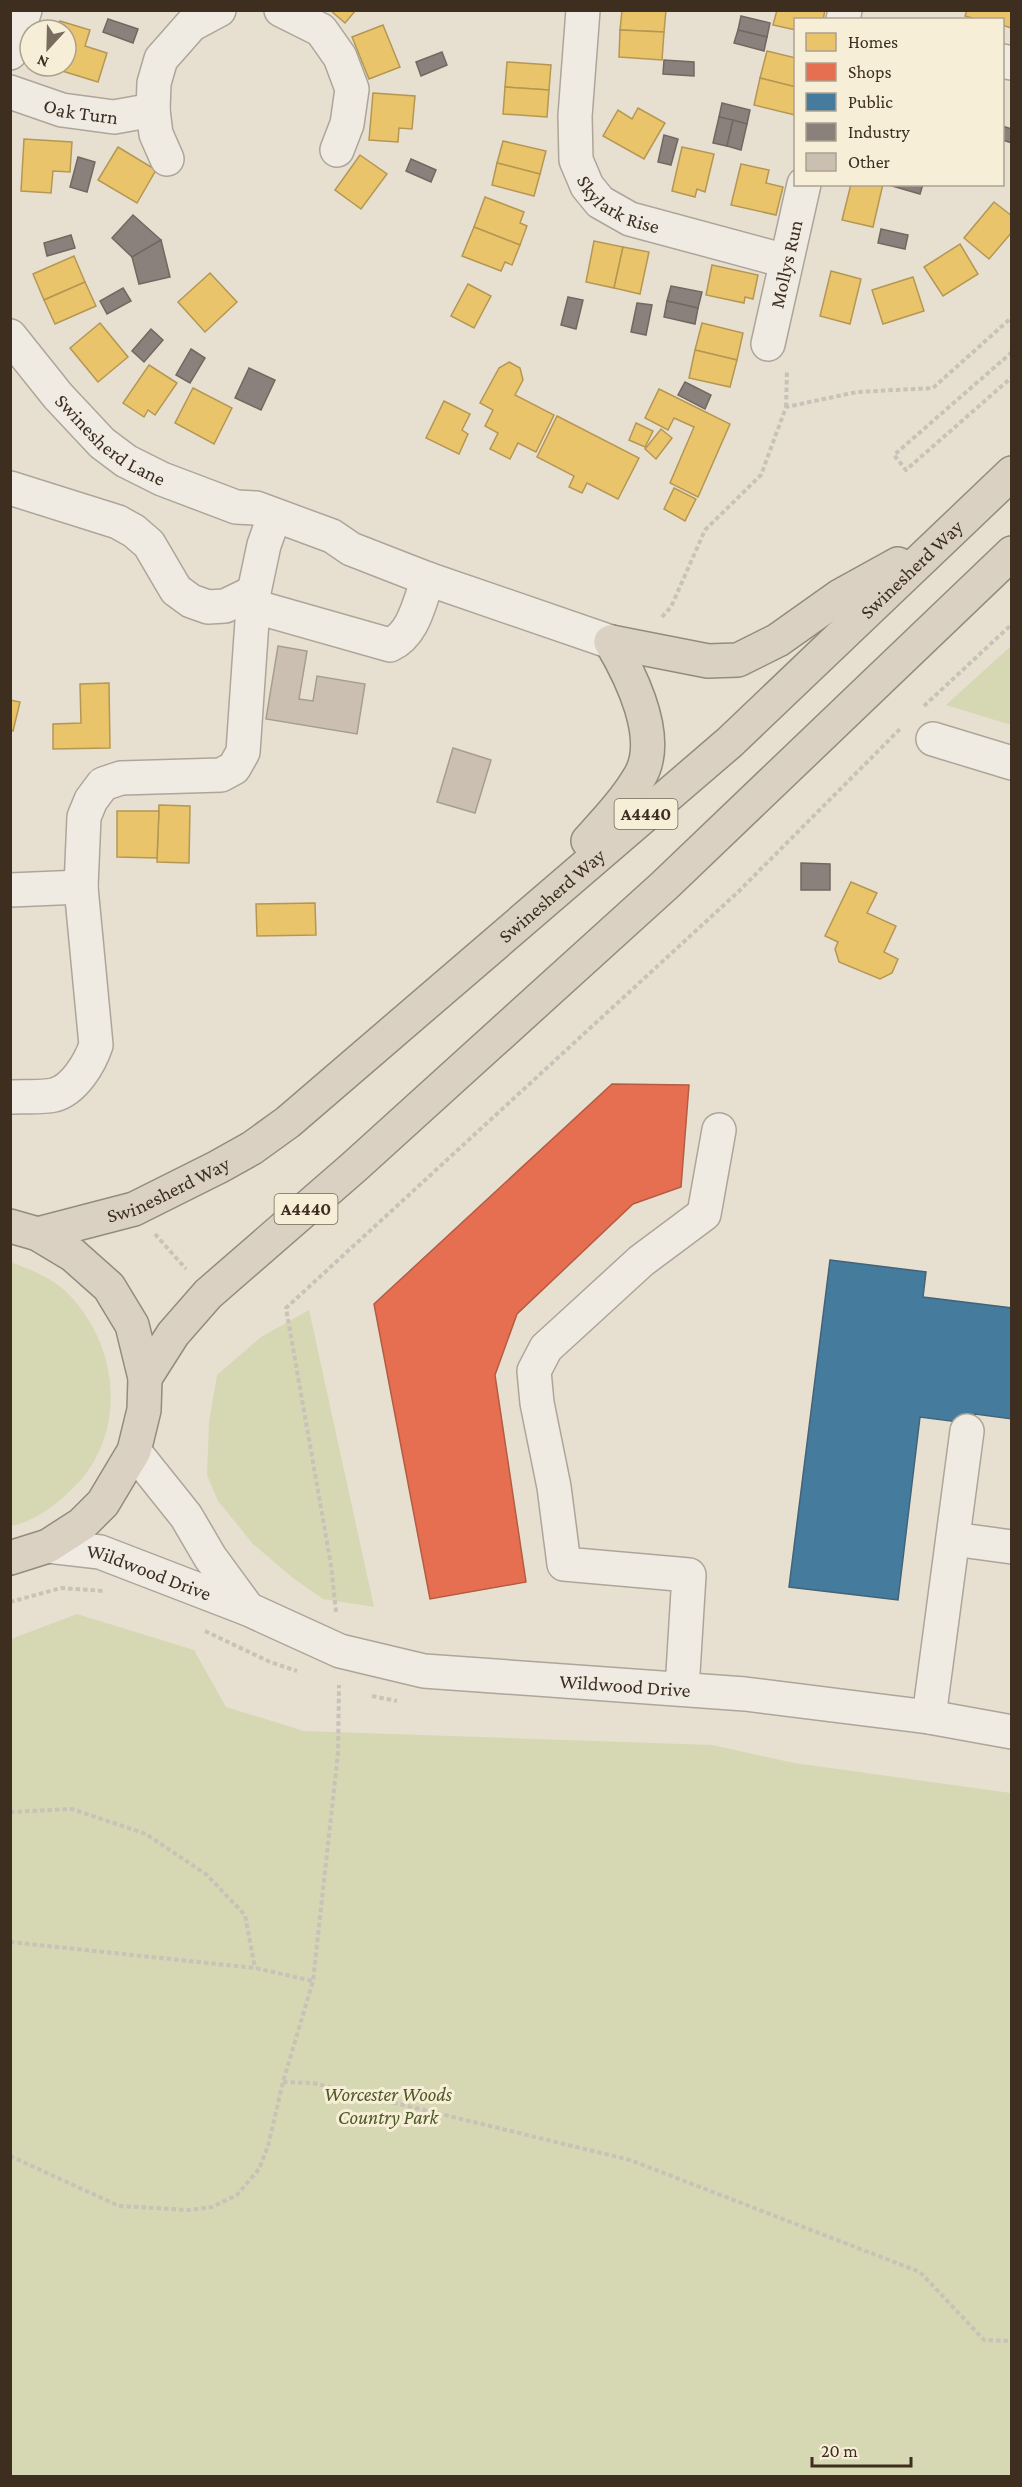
<svg xmlns="http://www.w3.org/2000/svg" width="1022" height="2487" viewBox="0 0 1022 2487" font-family="'Crimson Pro',serif">
<style>
.green{fill:#d6d7b3}
.homes{fill:#e9c46a;stroke:#b59754;stroke-width:1.5}
.shops{fill:#e76f51;stroke:#b45c42;stroke-width:1.5}
.public{fill:#457b9d;stroke:#436478;stroke-width:1.5}
.industry{fill:#8a817c;stroke:#736860;stroke-width:1.5}
.building{fill:#cbbfb2;stroke:#a89c90;stroke-width:1.5}
.lines{fill:none;stroke-linecap:round;stroke-linejoin:round}
.minor-casing{stroke:#ada599;stroke-width:36}
.highway-casing{stroke:#928b80;stroke-width:36}
.path{stroke:#c8c2b9;stroke-width:4;stroke-dasharray:4.5 3;stroke-linecap:butt}
.minor{stroke:#efebe3;stroke-width:33}
.highway{stroke:#dad1c2;stroke-width:33}
.labels{text-anchor:middle;dominant-baseline:central;stroke-width:6;stroke-linejoin:round;paint-order:stroke}
.shield{fill:#f7eed8;stroke:#756857;stroke-width:1.5}
.shield-label{font-size:18px;font-weight:bold;fill:#3d2e20}
.street-label{font-size:20px;fill:#3d2e20;stroke:#f7eed8}
.park-label{font-size:20px;font-style:italic;fill:#4d5a26;stroke:#f7eed8}
</style>
<rect width="100%" height="100%" fill="#e7e0d1"/>
<g class="green">
<polygon points="1011,646 1011,725 946,705"/>
<path d="M 10,1262 C 33,1270 57,1280 73,1299 C 122,1354 126,1441 69,1492 C 53,1507 33,1522 11,1526 Z"/>
<polygon points="309,1310 374,1607 323,1599 293,1578 253,1544 218,1501 207,1475 209,1422 217,1375 261,1337"/>
<polygon points="77,1614 194,1650 226,1707 304,1731 712,1745 794,1763 1011,1793 1011,2476 11,2476 11,1639"/>
</g>
<g class="homes">
<polygon points="330,10 356,10 345,23"/>
<polygon points="622,10 666,10 664,32 620,30"/>
<polygon points="777,10 825,10 823,20 796,20 796,30 773,25"/>
<polygon points="967,10 1012,10 1011,28 1002,25 1002,20 979,20 965,16"/>
<polygon points="60,21 90,30 85,46 107,53 98,82 46,66 66,66 66,30 58,30"/>
<polygon points="383,25 400,67 369,79 352,37"/>
<polygon points="620,30 664,32 662,60 619,57"/>
<polygon points="767,51 796,58 796,87 760,78"/>
<polygon points="507,62 551,65 549,90 505,87"/>
<polygon points="760,78 796,87 795,115 754,105"/>
<polygon points="505,87 549,90 547,117 503,114"/>
<polygon points="373,93 415,96 412,129 399,128 398,142 369,140"/>
<polygon points="638,108 665,123 644,159 603,136 618,110 632,119"/>
<polygon points="24,139 72,142 70,172 53,171 51,193 21,191"/>
<polygon points="503,141 546,151 540,174 497,163"/>
<polygon points="118,147 156,170 137,203 98,180"/>
<polygon points="682,147 714,154 705,192 697,189 695,197 672,191"/>
<polygon points="360,155 387,174 361,209 335,190"/>
<polygon points="497,163 540,174 534,196 492,185"/>
<polygon points="741,164 769,170 766,183 783,187 776,215 731,205"/>
<polygon points="851,184 883,184 873,227 842,220"/>
<polygon points="485,197 524,212 520,223 527,226 520,245 474,227"/>
<polygon points="994,202 1012,216 1012,232 989,259 964,238"/>
<polygon points="474,227 520,245 512,265 505,262 501,271 462,256"/>
<polygon points="594,241 623,247 614,288 586,282"/>
<polygon points="960,244 978,274 943,296 924,267"/>
<polygon points="623,247 649,252 640,294 614,288"/>
<polygon points="74,256 85,282 44,300 33,274"/>
<polygon points="712,265 758,275 753,299 745,297 744,303 706,295"/>
<polygon points="831,271 861,279 850,324 820,316"/>
<polygon points="210,273 237,302 205,332 178,302"/>
<polygon points="913,277 924,311 883,324 872,290"/>
<polygon points="85,282 96,306 55,324 44,300"/>
<polygon points="468,284 491,296 474,328 451,316"/>
<polygon points="100,323 128,357 98,382 70,348"/>
<polygon points="702,323 743,333 737,360 695,350"/>
<polygon points="695,350 737,360 730,387 689,378"/>
<polygon points="509,362 520,368 523,380 515,395 554,415 536,452 518,443 510,459 490,449 498,433 485,426 493,410 480,403 499,368"/>
<polygon points="149,365 177,383 155,415 148,410 144,417 123,403"/>
<polygon points="193,388 232,408 214,444 175,423"/>
<polygon points="659,389 730,424 698,497 670,483 694,427 674,418 668,430 645,418"/>
<polygon points="444,401 470,414 462,430 468,434 459,454 426,438"/>
<polygon points="557,416 639,458 618,499 587,483 582,493 569,487 574,476 537,457"/>
<polygon points="636,423 653,431 645,447 629,440"/>
<polygon points="661,429 672,438 656,459 645,449"/>
<polygon points="674,488 696,499 685,521 664,509"/>
<polygon points="109,683 110,748 53,749 53,724 81,723 80,684"/>
<polygon points="10,700 20,702 13,731 10,730"/>
<polygon points="159,805 190,806 189,863 157,862"/>
<polygon points="117,811 159,811 157,858 117,857"/>
<polygon points="851,882 877,893 867,913 896,926 884,952 898,959 892,973 880,979 839,962 835,949 838,942 825,936"/>
<polygon points="315,903 316,935 257,936 256,904"/>
</g>
<polygon class="shops" points="612,1084 689,1085 681,1187 633,1204 517,1314 495,1375 526,1582 430,1599 374,1304"/>
<polygon class="public" points="830,1260 926,1272 923,1297 1012,1308 1012,1419 975,1414 974,1424 920,1417 898,1600 789,1587"/>
<g class="industry">
<polygon points="741,16 770,23 767,37 738,30"/>
<polygon points="108,19 138,29 133,43 103,32"/>
<polygon points="738,30 767,37 764,51 734,43"/>
<polygon points="442,52 447,65 421,76 416,62"/>
<polygon points="664,60 694,62 694,76 663,74"/>
<polygon points="722,103 750,110 747,124 719,117"/>
<polygon points="719,117 733,120 727,146 713,143"/>
<polygon points="733,120 747,124 741,150 727,146"/>
<polygon points="1002,126 1012,129 1012,143 1002,140"/>
<polygon points="664,135 678,139 671,165 658,162"/>
<polygon points="78,157 95,162 87,192 70,187"/>
<polygon points="411,159 436,170 431,182 406,171"/>
<polygon points="892,184 923,184 920,194 892,186"/>
<polygon points="133,215 161,240 132,257 112,238"/>
<polygon points="881,229 908,235 905,249 878,243"/>
<polygon points="71,235 75,248 47,256 44,243"/>
<polygon points="161,240 170,277 139,284 132,257"/>
<polygon points="671,286 702,292 698,308 667,301"/>
<polygon points="123,288 131,301 107,314 100,301"/>
<polygon points="568,297 583,300 576,329 561,325"/>
<polygon points="667,301 698,308 695,324 664,317"/>
<polygon points="637,303 652,305 646,335 631,332"/>
<polygon points="151,329 163,340 144,362 132,351"/>
<polygon points="191,349 205,358 190,383 176,375"/>
<polygon points="249,368 275,380 261,410 235,398"/>
<polygon points="685,382 711,395 705,409 678,395"/>
<polygon points="801,863 830,864 830,890 801,890"/>
</g>
<g class="building">
<polygon points="278,646 307,651 299,699 313,701 317,676 365,684 357,734 266,719"/>
<polygon points="453,748 491,760 475,813 437,802"/>
</g>
<g class="lines">
<defs>
<g id="minor">
<polyline points="281,10 321,30 340,57 352,89 347,124 337,150"/>
<path id="s1" d="M 583,10 L 575,116 L 576,160 L 587,186 L 600,202 L 630,219 L 786,261"/>
<polyline points="843,20 845,10"/>
<polyline points="10,53 25,10"/>
<polyline points="1002,61 1012,63"/>
<path id="s2" d="M 10,92 L 62,110 L 114,117 L 153,110"/>
<polyline points="167,159 156,134 153,110 154,83 161,59 191,25 219,10"/>
<path id="s3" d="M 10,336 L 58,396 L 102,443 L 126,461 L 162,479 L 236,507 L 256,508 L 332,536 L 351,549 L 428,579 L 611,642"/>
<path id="s4" d="M 768,344 L 804,184"/>
<polyline points="10,488 118,522 134,531 149,544 176,590 191,601 208,607 225,606 254,592"/>
<path d="M 253,606 L 390,645 C 414,634 419,603 428,579"/>
<polyline points="933,739 1012,763"/>
<polyline points="10,890 81,887"/>
<path d="M 10,1097 C 24,1096 40,1098 54,1095 C 74,1090 90,1063 96,1045 L 81,887 L 84,817 L 91,800 L 103,784 L 121,778 L 221,775 L 234,768 L 243,752 L 254,592 L 264,545 L 270,528"/>
<polyline points="134,1451 186,1516 210,1557 248,1609"/>
<polyline points="953,1539 1012,1547"/>
<path id="s5" d="M 48,1546 L 100,1552 L 248,1609 L 340,1651 L 424,1671 L 745,1694 L 929,1717 L 1012,1732"/>
<polyline points="682,1689 689,1575 564,1564 554,1487 537,1403 534,1371 546,1348 569,1327 641,1261 704,1214 719,1130"/>
<polyline points="929,1717 967,1431"/>
</g>
<g id="highway">
<polyline points="611,642 708,661 738,660 778,640 840,596 898,564"/>
<path d="M 588,841 C 606,821 626,800 640,776 C 662,738 631,676 611,642"/>
<polyline points="10,1226 38,1234 73,1255 109,1287 132,1325 145,1378 144,1410 134,1451 103,1503 82,1524 48,1546 10,1558"/>
<path id="s6" d="M 38,1234 L 134,1209 L 218,1167 L 252,1148 L 288,1122 L 730,742 L 1012,473"/>
<polyline points="145,1378 173,1334 208,1294 354,1167 665,885 1012,553"/>
</g>
</defs>
<use href="#minor" class="minor-casing"/>
<use href="#highway" class="highway-casing"/>
<g class="path">
<polyline points="1012,352 894,455 906,470 1012,377"/>
<polyline points="786,407 787,370"/>
<polyline points="662,617 671,607 705,530 761,475 786,407 857,392 933,388 1012,317"/>
<polyline points="924,706 1012,624"/>
<polyline points="155,1234 186,1269"/>
<polyline points="10,1602 61,1588 104,1591"/>
<polyline points="336,1612 331,1565 286,1308 738,892 901,728"/>
<polyline points="205,1631 270,1662 297,1671"/>
<polyline points="372,1696 397,1701"/>
<polyline points="10,1812 72,1809 146,1834 207,1875 245,1915 255,1968"/>
<polyline points="10,1942 255,1968 313,1981"/>
<polyline points="283,2082 313,2083 630,2160 920,2272 984,2340 1012,2341"/>
<polyline points="10,2156 119,2206 190,2210 212,2207 237,2195 259,2169 268,2146 283,2082 313,1981 338,1753 339,1685"/>
</g>
<use href="#minor" class="minor"/>
<use href="#highway" class="highway"/>
</g>
<g class="labels">
<g class="shield">
<rect x="614.5" y="799" width="63" height="30" rx="4.5"/>
<rect x="274.5" y="1194" width="63" height="30" rx="4.5"/>
</g>
<g class="shield-label">
<text x="646" y="814">A4440</text>
<text x="306" y="1209">A4440</text>
</g>
<g class="street-label">
<text stroke="none"><textPath href="#s2" startOffset="74">Oak Turn</textPath></text>
<text stroke="none"><textPath href="#s1" startOffset="216">Skylark Rise</textPath></text>
<text stroke="none"><textPath href="#s4" startOffset="82">Mollys Run</textPath></text>
<text stroke="none"><textPath href="#s3" startOffset="146">Swinesherd Lane</textPath></text>
<text stroke="none"><textPath href="#s6" startOffset="1110">Swinesherd Way</textPath></text>
<text stroke="none"><textPath href="#s6" startOffset="624">Swinesherd Way</textPath></text>
<text stroke="none"><textPath href="#s6" startOffset="138">Swinesherd Way</textPath></text>
<text stroke="none"><textPath href="#s5" startOffset="105">Wildwood Drive</textPath></text>
<text stroke="none"><textPath href="#s5" startOffset="600">Wildwood Drive</textPath></text>
</g>
<g class="park-label">
<text x="388" y="2094">Worcester Woods<tspan x="388" dy="23">Country Park</tspan></text>
</g>
</g>
<rect width="1022" height="2487" fill="none" stroke="#3d2e20" stroke-width="24"/>
<rect x="794" y="18" width="210" height="168" fill="#f7eed8" stroke="#ada18e" stroke-width="1.5"/>
<rect x="806" y="33" width="30" height="18" fill="#e9c46a" stroke="#ada18e" stroke-width="1.5"/>
<text x="848" y="48" font-size="18" fill="#3d2e20">Homes</text>
<rect x="806" y="63" width="30" height="18" fill="#e76f51" stroke="#ada18e" stroke-width="1.5"/>
<text x="848" y="78" font-size="18" fill="#3d2e20">Shops</text>
<rect x="806" y="93" width="30" height="18" fill="#457b9d" stroke="#ada18e" stroke-width="1.5"/>
<text x="848" y="108" font-size="18" fill="#3d2e20">Public</text>
<rect x="806" y="123" width="30" height="18" fill="#8a817c" stroke="#ada18e" stroke-width="1.5"/>
<text x="848" y="138" font-size="18" fill="#3d2e20">Industry</text>
<rect x="806" y="153" width="30" height="18" fill="#cbbfb2" stroke="#ada18e" stroke-width="1.5"/>
<text x="848" y="168" font-size="18" fill="#3d2e20">Other</text>
<g transform="translate(48 48) rotate(202)"><circle r="28" fill="#f7eed8" stroke="#ada18e" stroke-width="1.5"/>
<path d="M0-4.5L10 22L0 15L-10 22Z" fill="#786c5e"/>
<text y="-9" font-size="16" font-weight="bold" text-anchor="middle" fill="#3d2e20">N</text>
</g>
<path d="M812 2457v9h99v-9" fill="none" stroke="#3d2e20" stroke-width="3"/>
<text x="821" y="2457" font-size="18" fill="#3d2e20" stroke="#f7eed8" stroke-width="4.5" paint-order="stroke">20 m</text>
</svg>
